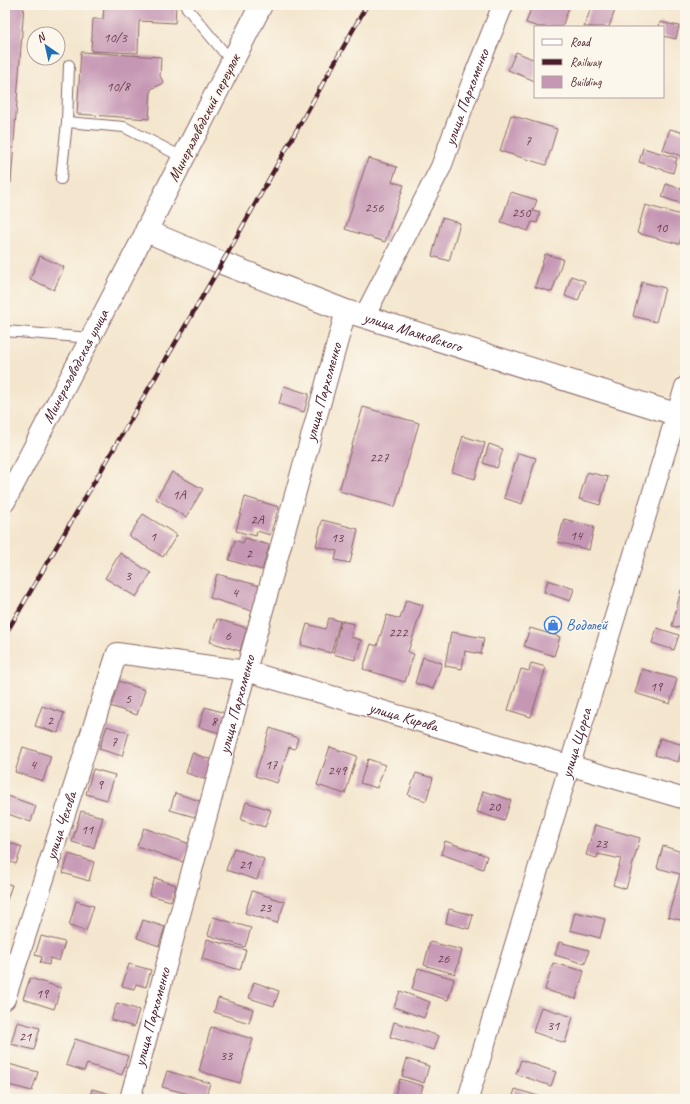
<svg xmlns="http://www.w3.org/2000/svg" width="690" height="1104" viewBox="0 0 690 1104" font-family="Caveat,sans-serif">
<style>
.building{fill:#c697b4}
.lines{fill:none;stroke-linecap:round;stroke-linejoin:round}
.service-casing{stroke:#866564;stroke-width:12}
.minor-casing{stroke:#866564;stroke-width:22}
.tertiary-casing{stroke:#866564;stroke-width:24}
.service{stroke:#fff;stroke-width:10}
.minor{stroke:#fff;stroke-width:20}
.tertiary{stroke:#fff;stroke-width:22}
.rail-casing{stroke:#4a1f2b;stroke-width:4.5}
.rail{stroke:#fbf7ec;stroke-width:3;stroke-dasharray:9;stroke-linecap:butt}
.labels{text-anchor:middle;dominant-baseline:central;stroke-width:3.5;stroke-linejoin:round;paint-order:stroke}
.number-label{font-size:14px;fill:#693d4d}
.street-label{font-size:16px;fill:#4a1f2b;stroke:#fbf7ec}
.shop-label{font-size:16px;fill:#366cbe;stroke:#fbf7ec;text-anchor:start}
</style>
<rect width="100%" height="100%" fill="#fbf7ec"/>
<filter id="ink" filterUnits="userSpaceOnUse"><feTurbulence type="fractalNoise" baseFrequency=".025" numOctaves="2"/><feDisplacementMap in="SourceGraphic" scale="8" xChannelSelector="R" yChannelSelector="G"/><feConvolveMatrix kernelMatrix="1 2 1 2 8 2 1 2 1" color-interpolation-filters="sRGB"/></filter>
<filter id="wash" filterUnits="userSpaceOnUse"><feTurbulence type="fractalNoise" baseFrequency=".012" numOctaves="4" result="noise"/><feDisplacementMap in="SourceGraphic" scale="16" xChannelSelector="R" yChannelSelector="G"/><feGaussianBlur stdDeviation="0.9" result="paint"/><feColorMatrix in="noise" values="0 0 0 0 0 0 0 0 0 0 0 0 0 0 0 0 0 1.4 0 .05"/><feComposite in="paint" operator="in"/></filter>
<g filter="url(#wash)">
<rect width="100%" height="100%" fill="#f4e6ce"/>
<g id="blocks">
<g class="building">
<polygon points="5,5 24,5 11,183 5,182"/>
<polygon points="104,5 176,5 175,23 139,21 138,53 91,51 93,19 103,19"/>
<polygon points="532,5 570,5 562,27 539,27 526,23"/>
<polygon points="592,5 600,5 615,10 609,27 584,27"/>
<polygon points="660,22 679,26 676,39 663,36 663,27 659,27"/>
<polygon points="81,52 161,57 160,76 164,83 151,89 149,119 77,114"/>
<polygon points="516,52 535,60 535,81 508,70"/>
<polygon points="511,115 557,129 546,165 500,151"/>
<polygon points="670,129 685,133 685,157 663,150"/>
<polygon points="643,148 677,158 673,173 639,162"/>
<polygon points="368,158 397,167 392,182 404,185 385,242 345,229"/>
<polygon points="666,184 685,190 685,205 662,197"/>
<polygon points="511,192 537,200 533,211 540,213 537,223 532,222 528,231 501,222"/>
<polygon points="645,205 685,216 685,222 679,244 637,233"/>
<polygon points="442,218 460,223 449,261 432,256"/>
<polygon points="545,254 563,259 552,292 535,287"/>
<polygon points="40,256 64,267 54,290 30,279"/>
<polygon points="571,276 585,281 578,301 565,296"/>
<polygon points="642,282 665,288 656,322 633,316"/>
<polygon points="284,386 309,394 304,412 279,404"/>
<polygon points="363,407 419,423 395,507 339,491"/>
<polygon points="463,436 485,443 475,479 452,472"/>
<polygon points="489,444 503,449 497,468 483,463"/>
<polygon points="518,453 536,458 522,504 504,498"/>
<polygon points="172,472 203,489 186,517 156,499"/>
<polygon points="587,472 608,477 600,505 579,499"/>
<polygon points="245,497 279,507 270,535 257,531 256,536 236,531"/>
<polygon points="143,514 177,535 163,557 129,536"/>
<polygon points="564,519 594,527 589,550 558,542"/>
<polygon points="322,520 358,529 350,563 335,560 337,551 316,546"/>
<polygon points="245,538 269,545 262,570 229,560 235,540 243,543"/>
<polygon points="120,553 151,573 136,597 105,578"/>
<polygon points="217,574 260,586 252,611 210,598"/>
<polygon points="548,580 574,589 570,601 544,592"/>
<polygon points="681,590 685,591 685,629 672,626"/>
<polygon points="406,600 423,605 408,652 414,654 405,682 363,669 371,644 377,646 387,615 400,619"/>
<polygon points="329,618 340,621 331,653 301,645 307,624 325,629"/>
<polygon points="217,619 247,628 240,651 210,642"/>
<polygon points="341,621 354,624 351,637 361,640 355,660 333,654"/>
<polygon points="530,628 560,637 554,656 524,646"/>
<polygon points="657,628 679,635 674,650 652,643"/>
<polygon points="451,632 484,638 481,654 465,651 462,669 445,666"/>
<polygon points="423,657 442,663 433,689 415,683"/>
<polygon points="531,663 546,667 531,717 508,710 521,669 529,671"/>
<polygon points="642,669 677,679 670,704 635,693"/>
<polygon points="118,681 145,690 137,715 110,706"/>
<polygon points="42,706 64,713 58,733 35,726"/>
<polygon points="205,707 228,714 223,734 199,727"/>
<polygon points="107,726 129,733 122,756 99,749"/>
<polygon points="270,728 298,738 295,749 289,747 277,783 255,776"/>
<polygon points="660,738 683,745 678,762 655,755"/>
<polygon points="23,747 51,756 43,781 15,772"/>
<polygon points="330,747 357,756 345,794 317,785"/>
<polygon points="685,747 685,764 680,762"/>
<polygon points="192,753 215,761 208,780 186,773"/>
<polygon points="368,759 385,765 377,788 360,783"/>
<polygon points="93,769 115,775 107,800 86,794"/>
<polygon points="416,773 433,778 426,801 408,795"/>
<polygon points="483,791 511,800 504,821 477,812"/>
<polygon points="175,793 203,802 198,818 170,810"/>
<polygon points="5,795 36,806 31,822 5,813"/>
<polygon points="246,802 271,810 265,827 241,820"/>
<polygon points="81,811 103,817 94,848 72,842"/>
<polygon points="595,825 640,838 626,889 613,885 621,859 598,854 597,858 586,855"/>
<polygon points="144,828 190,844 183,862 137,846"/>
<polygon points="5,841 22,847 16,864 5,860"/>
<polygon points="445,841 487,856 483,869 441,854"/>
<polygon points="663,846 685,853 685,921 668,917 680,874 657,868"/>
<polygon points="234,848 264,859 257,880 226,870"/>
<polygon points="69,854 94,862 89,881 63,873"/>
<polygon points="155,878 176,885 171,901 149,895"/>
<polygon points="5,883 12,885 5,906"/>
<polygon points="252,891 285,902 277,923 245,913"/>
<polygon points="76,901 94,906 86,931 69,926"/>
<polygon points="449,909 473,915 469,929 446,923"/>
<polygon points="575,912 605,919 600,938 570,930"/>
<polygon points="213,917 251,928 245,947 208,935"/>
<polygon points="143,920 165,927 159,946 137,938"/>
<polygon points="41,936 65,942 59,961 50,958 49,965 40,963 42,957 35,955"/>
<polygon points="207,939 246,950 240,970 202,959"/>
<polygon points="430,942 462,950 455,974 424,965"/>
<polygon points="559,942 589,950 585,964 555,955"/>
<polygon points="553,963 584,971 576,999 545,990"/>
<polygon points="129,964 151,970 146,987 136,984 134,989 122,986"/>
<polygon points="418,968 454,979 448,1000 412,989"/>
<polygon points="30,978 61,988 54,1009 23,999"/>
<polygon points="254,982 279,991 274,1006 249,998"/>
<polygon points="400,991 430,1002 424,1018 394,1007"/>
<polygon points="218,998 253,1009 249,1023 214,1012"/>
<polygon points="117,1003 139,1010 134,1027 111,1020"/>
<polygon points="541,1007 573,1017 565,1043 533,1032"/>
<polygon points="17,1022 40,1028 34,1050 11,1044"/>
<polygon points="394,1022 439,1036 434,1050 390,1037"/>
<polygon points="211,1027 253,1039 240,1083 199,1071"/>
<polygon points="75,1039 128,1056 122,1075 87,1064 84,1071 66,1065"/>
<polygon points="407,1059 429,1066 424,1083 402,1076"/>
<polygon points="521,1060 556,1072 551,1086 516,1074"/>
<polygon points="5,1063 38,1072 32,1091 5,1084"/>
<polygon points="167,1071 210,1083 205,1099 191,1099 192,1095 162,1087"/>
<polygon points="400,1079 423,1086 419,1099 402,1099 394,1097"/>
<polygon points="92,1089 114,1095 113,1099 89,1099"/>
<polygon points="515,1089 548,1099 512,1099"/>
</g>
</g>
</g>
<g filter="url(#ink)">
<use href="#blocks" fill-opacity="0" stroke="#866564" stroke-width="1"/>
<g class="lines">
<defs>
<g id="service">
<polyline points="189,5 187,8 232,62"/>
<polyline points="69,65 67,122 124,127 184,158"/>
<polyline points="61,179 67,122"/>
<polyline points="5,331 91,338"/>
</g>
<g id="minor">
<path id="s1" d="M 364,317 L 441,167 L 475,74 L 503,5"/>
<path id="s2" d="M 5,502 L 146,231"/>
<path id="s3" d="M 5,999 L 117,653 L 246,671 L 685,799"/>
<path id="s4" d="M 130,1099 L 246,671 L 346,311"/>
<path id="s5" d="M 468,1099 L 685,387"/>
</g>
<g id="tertiary">
<path id="s6" d="M 261,5 L 146,231 L 222,263 L 346,311 L 685,417"/>
</g>
</defs>
<use href="#service" class="service-casing"/>
<use href="#minor" class="minor-casing"/>
<use href="#tertiary" class="tertiary-casing"/>
<use href="#service" class="service"/>
<use href="#minor" class="minor"/>
<use href="#tertiary" class="tertiary"/>
<defs>
<polyline id="rail" points="5,635 222,263 367,5"/>
</defs>
<use href="#rail" class="rail-casing"/>
<use href="#rail" class="rail"/>
</g>
</g>
<defs>
<symbol id="shop-ring" viewBox="-11 -11 22 22"><circle r="9.5" fill="#fbf7ec" stroke="#3f7fe0" stroke-width="1.5"/><path d="M-5-2.5h2.3a2.7 3.5 0 0 1 5.4 0H5L5.5 6h-11ZM-1.5-2.5h3a1.5 2.3 0 0 0-3 0Z" fill="#3f7fe0"/></symbol>
</defs>
<g fill-rule="evenodd">
<use href="#shop-ring" x="543" y="615" width="20" height="20"/>
</g>
<g class="labels">
<g class="number-label">
<text x="115" y="37">10/3</text>
<text x="118" y="86">10/8</text>
<text x="528" y="140">7</text>
<text x="374" y="207">256</text>
<text x="521" y="212">250</text>
<text x="661" y="227">10</text>
<text x="379" y="457">227</text>
<text x="179" y="494">1А</text>
<text x="257" y="519">2А</text>
<text x="576" y="535">14</text>
<text x="153" y="536">1</text>
<text x="337" y="537">13</text>
<text x="249" y="553">2</text>
<text x="128" y="575">3</text>
<text x="235" y="592">4</text>
<text x="398" y="632">222</text>
<text x="228" y="635">6</text>
<text x="656" y="686">19</text>
<text x="128" y="698">5</text>
<text x="50" y="720">2</text>
<text x="214" y="721">8</text>
<text x="114" y="741">7</text>
<text x="33" y="764">4</text>
<text x="271" y="764">17</text>
<text x="337" y="770">249</text>
<text x="100" y="784">9</text>
<text x="494" y="806">20</text>
<text x="87" y="829">11</text>
<text x="601" y="843">23</text>
<text x="245" y="864">21</text>
<text x="265" y="907">23</text>
<text x="443" y="958">26</text>
<text x="42" y="993">19</text>
<text x="553" y="1025">31</text>
<text x="25" y="1036">21</text>
<text x="226" y="1055">33</text>
</g>
<g class="street-label">
<text stroke="none"><textPath href="#s1" startOffset="243">улица Пархоменко</textPath></text>
<text transform="translate(204 118) rotate(-63)">Минераловодский переулок</text>
<text stroke="none"><textPath href="#s6" startOffset="539">улица Маяковского</textPath></text>
<text stroke="none"><textPath href="#s2" startOffset="153">Минераловодская улица</textPath></text>
<text stroke="none"><textPath href="#s4" startOffset="733">улица Пархоменко</textPath></text>
<text stroke="none"><textPath href="#s4" startOffset="409">улица Пархоменко</textPath></text>
<text stroke="none"><textPath href="#s3" startOffset="658">улица Кирова</textPath></text>
<text stroke="none"><textPath href="#s5" startOffset="372">улица Щорса</textPath></text>
<text stroke="none"><textPath href="#s3" startOffset="182">улица Чехова</textPath></text>
<text stroke="none"><textPath href="#s4" startOffset="85">улица Пархоменко</textPath></text>
</g>
<g class="shop-label">
<text x="566" y="625">Водолей</text>
</g>
</g>
<rect width="690" height="1104" fill="none" stroke="#fbf7ec" stroke-width="20"/>
<rect x="534" y="26" width="130" height="72" fill="#fbf7ec" stroke="#b4a19f"/>
<rect x="542" y="39" width="20" height="6" fill="#ffffff" stroke="#b4a19f"/>
<text x="570" y="46" font-size="12" fill="#4a1f2b">Road</text>
<rect x="542" y="59" width="20" height="6" fill="#4a1f2b" stroke="#b4a19f"/>
<text x="570" y="66" font-size="12" fill="#4a1f2b">Railway</text>
<rect x="542" y="76" width="20" height="12" fill="#c697b4" stroke="#b4a19f"/>
<text x="570" y="86" font-size="12" fill="#4a1f2b">Building</text>
<g transform="translate(46 46) rotate(326)"><circle r="19" fill="#fbf7ec" stroke="#b4a19f"/>
<path d="M0-3L7 15L0 10L-7 15Z" fill="#1f6fb2"/>
<text y="-6" font-size="11" font-weight="bold" text-anchor="middle" fill="#4a1f2b">N</text>
</g>
</svg>
